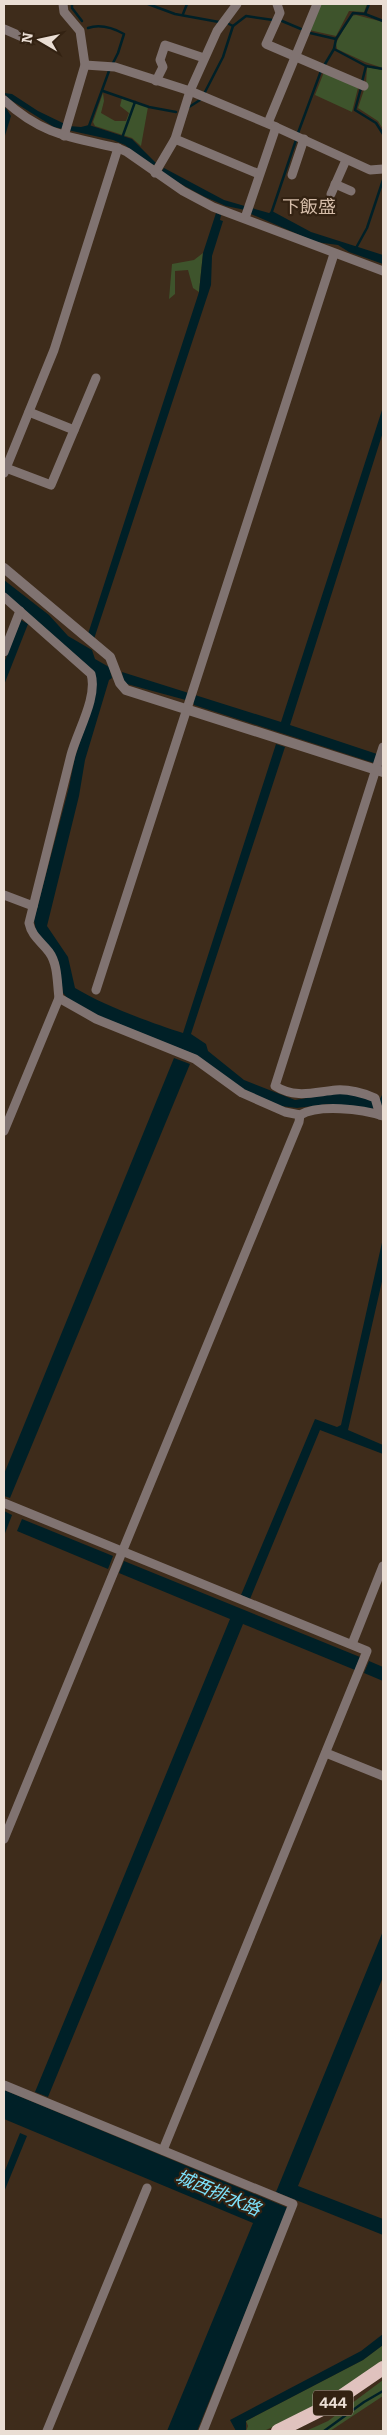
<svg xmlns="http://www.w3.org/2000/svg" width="387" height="2435" viewBox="0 0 387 2435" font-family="Bitter,'Noto Sans JP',serif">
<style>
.green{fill:#3e542c}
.water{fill:#002027}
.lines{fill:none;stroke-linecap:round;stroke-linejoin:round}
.stream{stroke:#002027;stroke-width:2.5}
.minor{stroke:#807371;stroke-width:9}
.tertiary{stroke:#807371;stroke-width:10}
.trunk{stroke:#e0c2be;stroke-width:14}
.labels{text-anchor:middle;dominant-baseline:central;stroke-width:4.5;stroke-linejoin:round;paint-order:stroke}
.shield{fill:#332212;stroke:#b3a69a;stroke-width:1}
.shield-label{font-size:15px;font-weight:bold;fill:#eaded4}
.neighbourhood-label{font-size:18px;fill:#d4bca8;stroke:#332212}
.water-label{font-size:18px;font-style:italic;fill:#7de1fa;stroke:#332212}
</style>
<rect width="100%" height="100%" fill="#3e2c1b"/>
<g class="green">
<polygon points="320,4 367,4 364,12 349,11 336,36 309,30"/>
<polygon points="356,15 383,22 383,68 365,62 337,49 336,43 351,16"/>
<polygon points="367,67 383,70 383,129 378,121 358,108 366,84"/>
<polygon points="324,72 358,88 352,112 315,95"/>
<polygon points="103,93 104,101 101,113 115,121 126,121 129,113 120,106 122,98 148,107 141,146 132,138 95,126 93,122"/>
<polygon points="203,253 199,292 193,288 188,270 175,271 175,294 169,299 172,264 194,260"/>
<polygon points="383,2345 383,2360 361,2378 306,2411 264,2431 246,2431 248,2426 246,2421 363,2360"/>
<polygon points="383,2380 383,2396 330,2431 306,2431 328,2421"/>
</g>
<g class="water">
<polygon points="4,93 12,94 38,111 69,126 81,127 89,125 132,139 156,163 154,165 150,164 125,145 113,140 54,127 9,99"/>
<polygon points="6,108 11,116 4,139 4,109"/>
<polygon points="164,168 224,200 269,213 272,211 311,232 383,255 383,264 349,252 338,245 316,242 251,214 250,211 226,206 205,197 164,175 162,171"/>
<polygon points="216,213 221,215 220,220 223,221 212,256 211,285 94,639 88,634 199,292 203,253"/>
<polygon points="383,407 383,432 290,725 377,754 374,763 194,705 193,702 127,684 123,680 122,672 281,722"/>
<path d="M 4,580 L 49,615 L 68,636 L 92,650 L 95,659 L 109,667 L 112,678 L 109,680 L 85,760 L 79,796 L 47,926 L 68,957 L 75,988 C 103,1005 151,1023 183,1033 L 276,744 L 285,747 L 191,1034 L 206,1044 L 208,1051 L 244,1080 L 295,1100 L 343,1092 L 379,1101 L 383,1093 L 383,1110 L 380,1106 L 372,1109 L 328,1104 L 297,1108 L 281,1106 L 245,1090 L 194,1054 L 99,1016 L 69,1000 L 63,993 L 59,963 L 53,951 L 36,931 L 34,920 L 69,787 L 75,757 L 94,701 L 96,676 L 87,665 L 4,592 Z"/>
<polygon points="21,620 28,624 4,685 4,663"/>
<polygon points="174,1058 190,1064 10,1498 4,1496 4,1474"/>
<polygon points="383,1238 383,1277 348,1430 383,1445 383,1454 320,1430 250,1599 241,1595 315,1419 337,1427 341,1425"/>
<polygon points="4,1511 12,1515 4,1536"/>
<polygon points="22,1519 113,1556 108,1569 17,1531"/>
<polygon points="124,1561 360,1657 355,1670 243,1624 48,2097 35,2092 230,1619 119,1573"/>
<polygon points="369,1661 383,1667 383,1681 364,1673"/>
<polygon points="383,1931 383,1977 298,2186 383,2219 383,2235 276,2192"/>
<polygon points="4,2090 288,2208 197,2431 167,2431 253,2223 4,2119"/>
<polygon points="20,2133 27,2136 4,2192 4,2173"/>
<polygon points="383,2334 383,2345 363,2360 246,2421 246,2431 236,2431 230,2420 361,2351"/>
</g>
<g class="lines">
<g class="stream">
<polyline points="72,4 72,8 82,21"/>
<polyline points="148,4 175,14 219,22"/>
<polyline points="183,14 187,4"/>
<polyline points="365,14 369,4"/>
<polyline points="282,21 301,29"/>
<polyline points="229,24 233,26 246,16 273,20"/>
<path d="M 88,28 C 100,24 113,28 124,34 L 118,53 L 113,63"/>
<polyline points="310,33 336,39 353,13 365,14 383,21"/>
<polyline points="336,39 334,49 366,66 362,82"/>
<polyline points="325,64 334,49"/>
<polyline points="366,66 383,69"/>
<polyline points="361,88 355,110 376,123 383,134"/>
<polyline points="103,91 149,107 176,112"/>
<polyline points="205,92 223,57 233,26"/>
<polyline points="189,107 200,100"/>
<polyline points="89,126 109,71"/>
<polyline points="298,133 321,71"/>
<polyline points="122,138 135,102"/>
<polyline points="271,214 296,140"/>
<polyline points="356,248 367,228 383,180"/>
<polyline points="324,2431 364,2402 383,2391"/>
</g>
<g class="minor">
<polyline points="63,4 64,12 80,31 85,65 64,136"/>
<polyline points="277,4 280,13 266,44 364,86"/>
<polyline points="4,29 27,39"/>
<polyline points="85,65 115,67 190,91 276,127 370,170 383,169"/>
<polyline points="156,81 163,67 160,60 165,45 204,58"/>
<path d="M 4,100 C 42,135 70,137 118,148 L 127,152 L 183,191 L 213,207 L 383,271"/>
<polyline points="268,123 317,4"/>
<polyline points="175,139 259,174"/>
<polyline points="155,173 175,139 190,91 217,31 237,4"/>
<polyline points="292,175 304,139"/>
<polyline points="335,184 351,191"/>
<polyline points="331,194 346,160"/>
<polyline points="245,218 276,127"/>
<polyline points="29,412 74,430"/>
<polyline points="6,468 51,485 96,378"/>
<polyline points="4,473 54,350 118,148"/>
<path d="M 4,597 L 91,674 C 98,697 77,732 71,755 C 57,811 43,867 29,923 C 32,937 41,941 49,952 C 58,964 57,983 59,998 L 96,1019 L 195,1059 L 242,1093 L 285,1112 L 300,1115 C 319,1104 362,1109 383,1116"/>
<polyline points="4,652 20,611"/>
<polyline points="4,895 33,906"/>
<polyline points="96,990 334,254"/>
<path d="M 380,1115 L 375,1098 C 364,1093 348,1089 336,1090 C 314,1092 296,1099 275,1086 L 383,747"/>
<polyline points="4,1131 59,998"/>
<polyline points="4,1503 367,1651 163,2150"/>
<polyline points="352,1644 383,1566"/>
<polyline points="326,1753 383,1776"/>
<polyline points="4,1839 299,1122 300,1115"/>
<polyline points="4,2085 293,2204 203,2431"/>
<polyline points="47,2431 147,2188"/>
</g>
<polyline class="tertiary" points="4,568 110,657 120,683 126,690 383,772"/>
<polyline class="trunk" points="278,2431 326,2407 383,2368"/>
</g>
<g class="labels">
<rect class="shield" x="313" y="2390.5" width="40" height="25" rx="4"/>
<g class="shield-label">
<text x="333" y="2403">444</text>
</g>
<g class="neighbourhood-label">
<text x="309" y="207">下飯盛</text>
</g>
<g class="water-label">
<text transform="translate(218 2193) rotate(23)">城西排水路</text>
</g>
</g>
<rect width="387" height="2435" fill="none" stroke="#eaded4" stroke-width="10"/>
<g transform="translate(40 40) rotate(279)" stroke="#332212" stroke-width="4" paint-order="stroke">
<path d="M0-4L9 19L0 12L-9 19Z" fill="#eaded4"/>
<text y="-8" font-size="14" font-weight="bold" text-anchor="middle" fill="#eaded4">N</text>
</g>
</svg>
